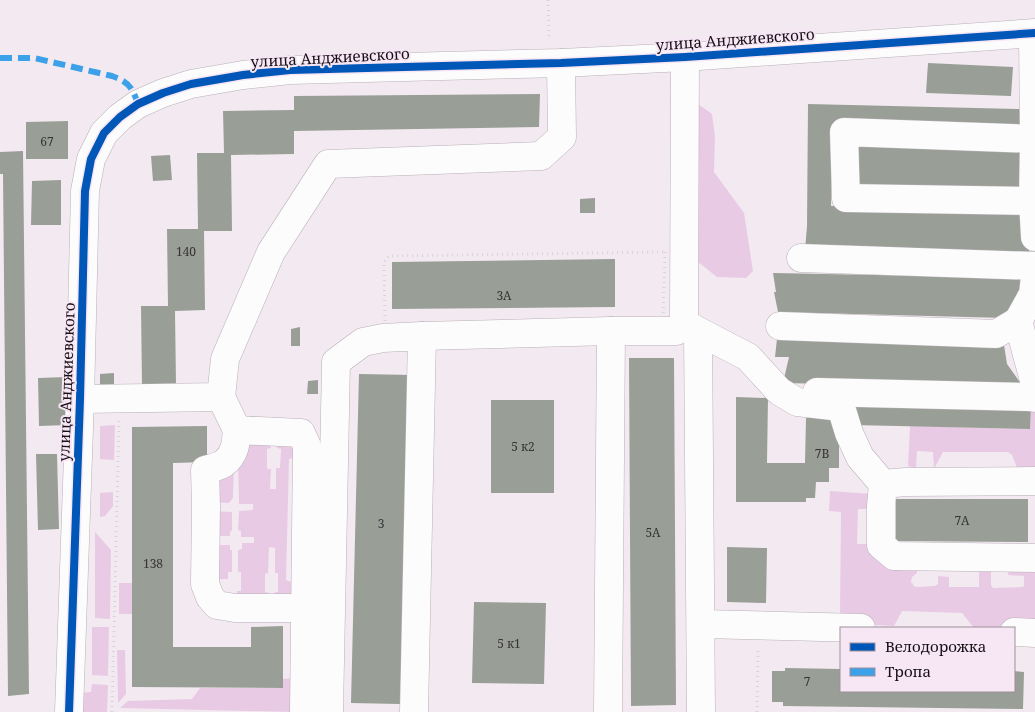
<svg xmlns="http://www.w3.org/2000/svg" width="1035" height="712" viewBox="0 0 1035 712" font-family="'Noto Serif',serif">
<style>
.green{fill:#e9cae4}
.building{fill:#999e97}
.lines{fill:none;stroke-linecap:round;stroke-linejoin:round}
.minor-casing{stroke:#b7b0b6;stroke-width:29}
.path{stroke:#d7d5d7;stroke-width:3;stroke-dasharray:1 4;stroke-linecap:butt}
.minor{stroke:#fdfcfd;stroke-width:28}
.quiet{stroke:#3da1ea;stroke-width:6;stroke-dasharray:12 6;stroke-linecap:butt}
.cycleway-casing{stroke:#f7e6f4;stroke-width:11}
.cycleway{stroke:#0057b8;stroke-width:8}
.labels{text-anchor:middle;dominant-baseline:central;stroke-width:4;stroke-linejoin:round;paint-order:stroke}
.number-label{font-size:12px;fill:#373436}
.street-label{font-size:15px;fill:#161015;stroke:#f7e6f4}
</style>
<rect width="100%" height="100%" fill="#f3eaf1"/>
<g class="green">
<polygon points="694,101 712,114 715,137 714,172 744,213 753,271 746,278 717,277 693,258"/>
<polygon points="1035,403 1035,471 1017,468 1012,455 1008,452 943,452 934,469 933,452 917,451 916,468 908,466 910,426 1030,429 1031,408"/>
<polygon points="115,425 114,460 100,459 100,426"/>
<polygon points="278,440 293,441 298,457 289,459 286,580 298,584 297,593 274,601 275,592 278,592 278,573 275,573 275,548 269,547 268,573 265,574 265,592 269,593 269,601 237,601 237,591 241,591 241,572 238,572 238,550 242,549 242,543 254,543 254,537 241,537 241,531 238,530 239,511 253,510 253,504 239,504 238,460 248,441 270,442 271,448 267,449 267,469 271,469 270,489 276,489 276,468 280,468 281,449 277,448"/>
<polygon points="234,463 233,498 229,503 213,502 221,470"/>
<path d="M 830,491 L 873,494 L 871,509 L 858,509 L 857,544 L 870,544 C 888,565 887,572 917,571 L 917,573 L 912,577 L 911,582 L 915,587 L 935,586 L 938,584 L 938,576 L 949,577 L 949,587 L 979,587 L 979,568 L 991,568 L 991,585 L 993,588 L 1022,587 L 1024,586 L 1024,576 L 1008,575 L 1009,568 L 1035,570 L 1035,627 L 974,628 L 962,613 L 902,611 L 894,626 L 842,623 L 840,613 L 841,512 L 829,511 Z"/>
<polygon points="113,492 113,506 105,516 100,517 100,493"/>
<polygon points="212,511 232,512 232,530 230,532 230,536 213,536"/>
<polygon points="95,532 111,550 110,619 95,618"/>
<polygon points="210,545 230,545 230,550 232,550 232,572 228,572 228,579 211,579"/>
<polygon points="119,583 132,583 133,614 119,614"/>
<polygon points="92,627 109,627 108,676 92,675"/>
<polygon points="117,650 125,650 126,694 118,703"/>
<polygon points="294,678 293,712 120,708 128,701 192,699 200,688 283,688 283,679"/>
<polygon points="92,684 108,685 107,712 78,712 80,693 91,692"/>
</g>
<g class="building">
<polygon points="928,63 1013,67 1011,96 926,93"/>
<polygon points="540,94 539,127 294,131 294,154 231,155 232,231 204,231 205,310 175,311 176,385 142,386 141,306 168,306 167,229 198,229 197,153 224,153 223,111 294,110 294,96"/>
<polygon points="808,104 1021,109 1023,131 833,124 831,206 1030,213 1029,255 805,250 807,226"/>
<polygon points="68,121 68,159 26,159 26,122"/>
<polygon points="855,146 1025,150 1027,192 856,189"/>
<polygon points="23,151 29,694 8,696 3,174 0,174 0,152"/>
<polygon points="170,155 172,180 153,181 151,156"/>
<polygon points="61,180 61,225 31,225 32,181"/>
<polygon points="595,198 595,213 580,213 580,199"/>
<polygon points="615,259 615,307 392,309 392,262"/>
<polygon points="773,273 1025,278 1021,299 1005,318 778,312 774,292 776,292"/>
<polygon points="300,327 300,346 291,346 291,329"/>
<polygon points="777,339 1004,345 1007,364 1024,388 783,383 789,357 775,357"/>
<polygon points="629,358 674,358 676,705 631,706"/>
<polygon points="114,373 114,387 100,387 100,374"/>
<polygon points="359,374 413,375 400,704 351,703"/>
<polygon points="67,377 68,425 39,426 38,378"/>
<polygon points="318,380 318,394 307,394 308,381"/>
<polygon points="736,397 768,398 767,463 805,463 806,418 839,418 839,468 829,468 829,482 816,482 815,498 806,498 806,502 736,502"/>
<rect x="491" y="400" width="63" height="93"/>
<polygon points="856,405 1031,408 1030,429 853,425"/>
<polygon points="207,426 207,462 173,463 173,647 251,647 251,627 283,626 283,688 132,687 132,427"/>
<polygon points="36,454 57,454 59,529 38,530"/>
<polygon points="896,499 1028,499 1028,542 896,541"/>
<polygon points="727,547 767,548 766,603 727,602"/>
<polygon points="474,602 546,603 544,684 472,683"/>
<polygon points="785,668 841,669 841,691 1014,691 1014,671 1024,672 1023,709 783,706 783,702 772,702 772,671 785,671"/>
</g>
<g class="lines">
<defs>
<g id="minor">
<polyline points="1033,34 1034,139 1033,201 1035,237"/>
<polyline points="1035,139 844,132 846,198 1035,201"/>
<polyline points="801,258 1035,266"/>
<polyline points="1035,276 1033,294 1018,321 1035,384"/>
<polyline points="684,323 698,331 701,712"/>
<polyline points="780,326 996,334 1018,321"/>
<polyline points="698,331 748,357 779,391 797,402 841,407 849,433 860,457 883,484"/>
<polyline points="422,336 611,331 676,331 684,323 685,57"/>
<polyline points="817,392 1028,397 1035,398"/>
<polyline points="221,397 237,430 301,433 307,446 304,712"/>
<polyline points="80,399 221,397 225,359 271,252 328,164 541,156 562,137 561,63"/>
<path d="M 237,430 C 236,443 235,455 224,463 C 219,467 210,468 205,470 L 206,506 L 205,584 L 210,597 L 217,605 L 235,608 L 305,608"/>
<polyline points="1035,481 906,482 883,484 881,506 881,545 894,556 1035,558"/>
<polyline points="701,624 861,628"/>
<polyline points="1014,632 1035,633"/>
<polyline points="69,712 80,399 85,191 91,159 104,133 120,117 138,104 163,93 191,84 243,75 290,70 561,63 685,57 1035,33"/>
<polyline points="329,712 336,362 363,342 383,338 422,336 414,712"/>
<polyline points="608,712 611,331"/>
</g>
</defs>
<use href="#minor" class="minor-casing"/>
<g class="path">
<polyline points="548,0 549,40"/>
<polygon points="665,252 663,321 393,327 385,323 384,262 389,256"/>
<polyline points="112,712 119,421"/>
<polyline points="757,712 758,651 760,648"/>
</g>
<use href="#minor" class="minor"/>
<path class="quiet" d="M 0,58 L 34,58 L 112,76 C 129,82 132,87 138,104"/>
<defs>
<polyline id="cycleway" points="69,712 80,399 85,191 91,159 104,133 120,117 138,104 163,93 191,84 243,75 290,70 561,63 685,57 1035,33"/>
</defs>
<use href="#cycleway" class="cycleway-casing"/>
<use href="#cycleway" class="cycleway"/>
</g>
<g class="labels">
<g class="number-label">
<text x="47" y="141">67</text>
<text x="186" y="251">140</text>
<text x="504" y="295">3А</text>
<text x="523" y="446">5 к2</text>
<text x="822" y="453">7В</text>
<text x="962" y="520">7А</text>
<text x="381" y="523">3</text>
<text x="653" y="532">5А</text>
<text x="153" y="563">138</text>
<text x="509" y="643">5 к1</text>
<text x="807" y="681">7</text>
</g>
<g class="street-label">
<text transform="translate(735 39) rotate(-4)">улица Анджиевского</text>
<text transform="translate(330 57) rotate(-3)">улица Анджиевского</text>
<text transform="translate(66 382) rotate(-88)">улица Анджиевского</text>
</g>
</g>
<rect x="840" y="627" width="175" height="65" fill="#f7e6f4" stroke="#9d909b"/>
<rect x="850" y="643" width="25" height="8" fill="#0057b8" stroke="#9d909b"/>
<text x="885" y="652" font-size="15" fill="#161015">Велодорожка</text>
<rect x="850" y="668" width="25" height="8" fill="#3da1ea" stroke="#9d909b"/>
<text x="885" y="677" font-size="15" fill="#161015">Тропа</text>
</svg>
